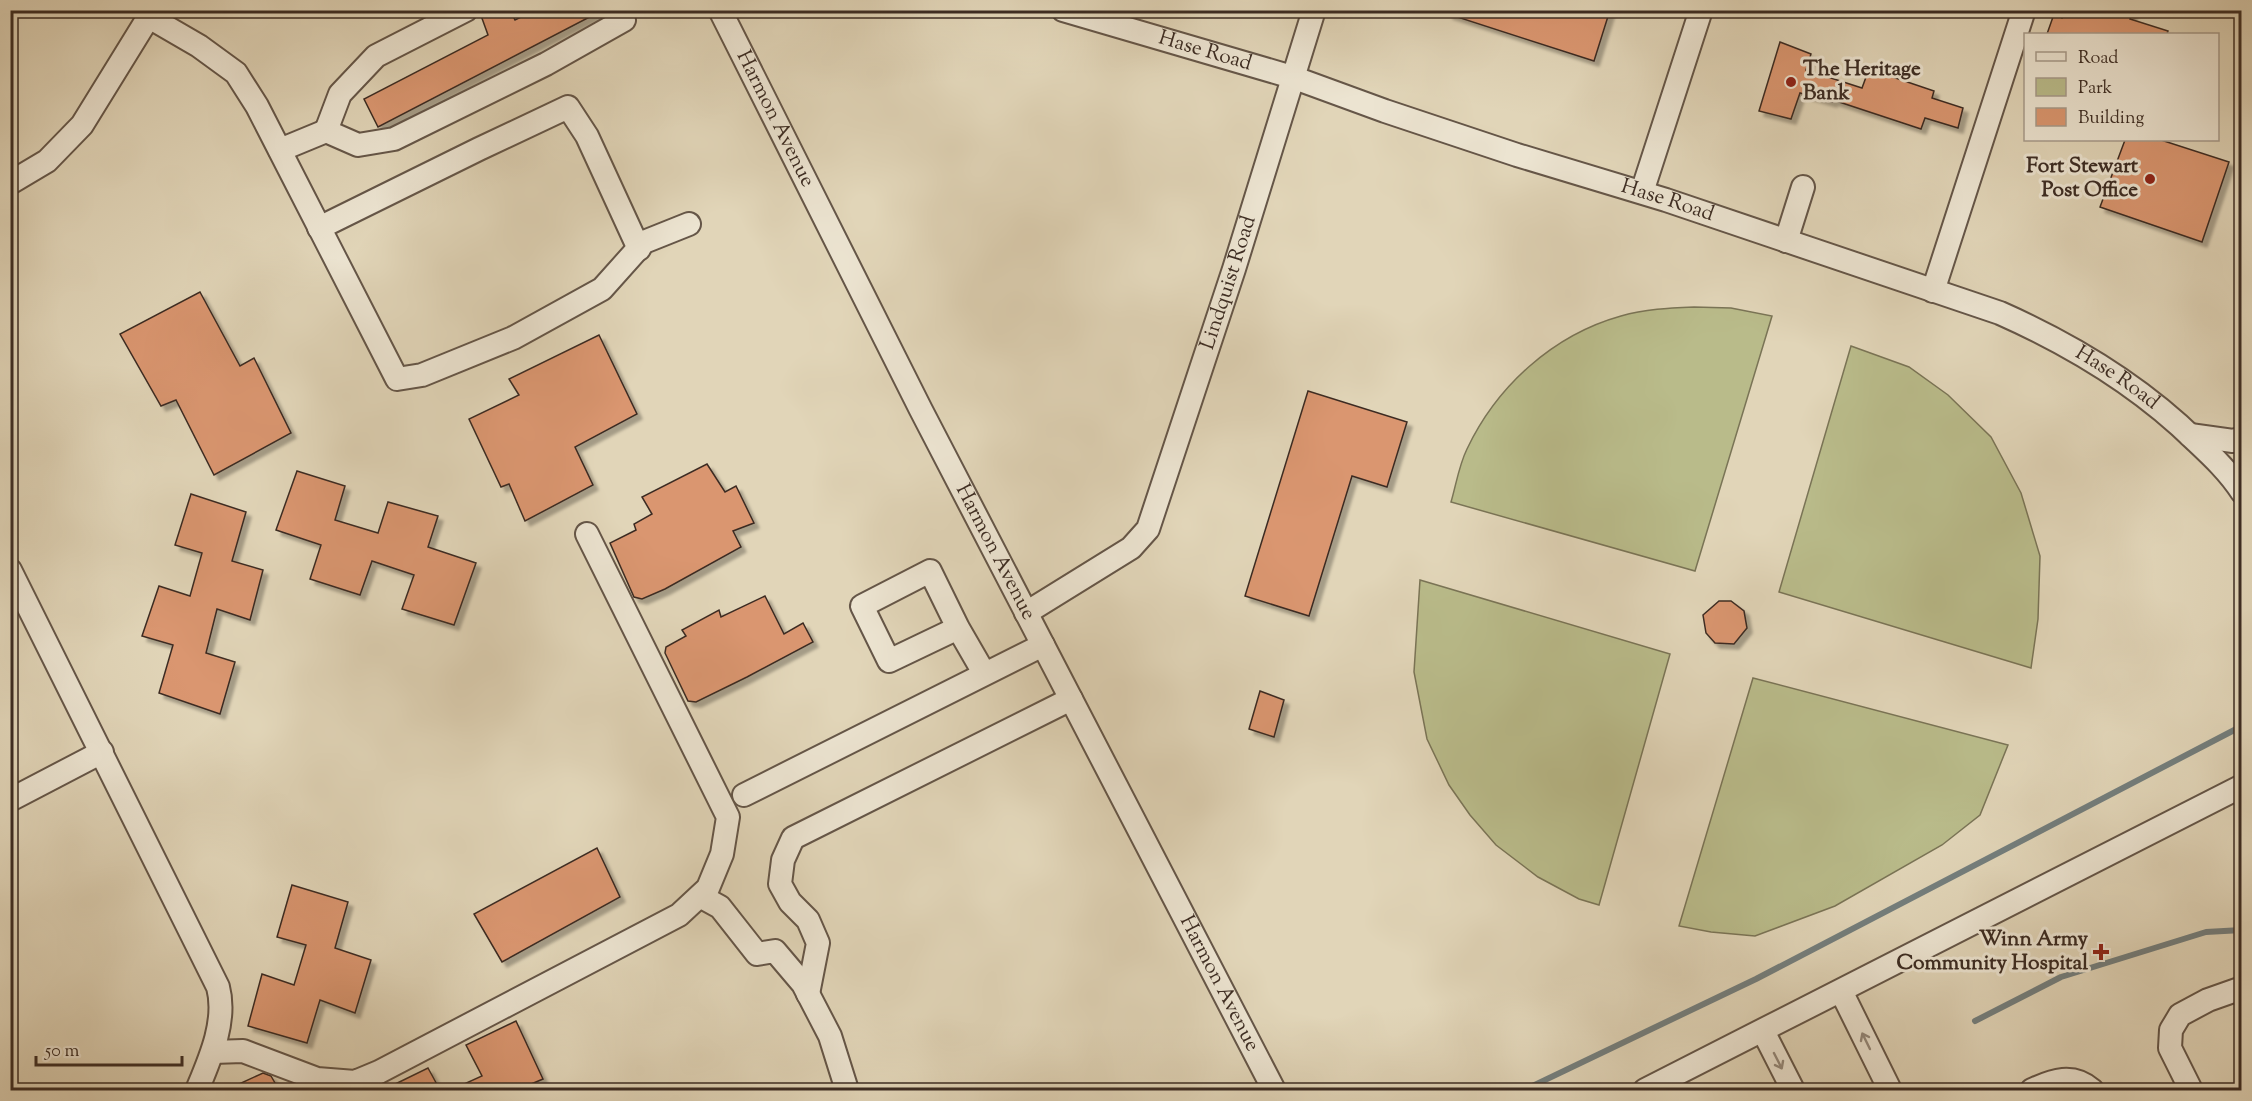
<svg xmlns="http://www.w3.org/2000/svg" width="2252" height="1101" viewBox="0 0 2252 1101" font-family="'Sorts Mill Goudy',serif">
<style>
.green{fill:#b9bb8a;stroke:#7a7456;stroke-width:1.5}
.lines{fill:none;stroke-linecap:round;stroke-linejoin:round}
.stream{stroke:#747f7e;stroke-width:6}
.building{fill:#da966f;stroke:#3c2c23;stroke-width:1.5;filter:url(#shadow)}
.minor-casing{stroke:#655648;stroke-width:26}
.minor{stroke:#ece4d1;stroke-width:22}
.oneway{stroke:#94887a}
.poi-dot{fill:#8f2418;stroke:#ece4d1;stroke-width:2}
.labels{text-anchor:middle;dominant-baseline:central;stroke-width:6;stroke-linejoin:round;paint-order:stroke}
.street-label{font-size:21px;fill:#3c2c23;stroke:#ece4d1}
.poi-label{font-size:21px;font-weight:bold;fill:#3c2c23;stroke:#ece4d1;text-anchor:end}
</style>
<defs>
<filter id="shadow"><feDropShadow dx="5" dy="5" stdDeviation="1.5" flood-color="#0004"/></filter>
</defs>
<rect width="100%" height="100%" fill="#e1d5b8"/>
<filter id="stains"><feTurbulence type="fractalNoise" baseFrequency=".00333" numOctaves="4"/><feColorMatrix values="0 0 0 0 .2 0 0 0 0 .09 0 0 0 0 .02 0 0 0 .5 -.17"/></filter>
<radialGradient id="worn" r=".72"><stop offset=".6" stop-color="#630" stop-opacity="0"/><stop offset="1" stop-color="#630" stop-opacity=".3"/></radialGradient>
<g class="green">
<path d="M 1694,307 L 1731,308 L 1772,316 L 1695,571 L 1451,502 C 1456,485 1459,465 1467,449 C 1497,386 1553,335 1621,316 C 1645,309 1669,308 1694,307 Z"/>
<polygon points="1851,346 1909,367 1948,395 1991,437 2021,493 2040,556 2038,619 2031,668 1779,592"/>
<polygon points="1420,580 1670,654 1599,905 1579,899 1538,877 1496,845 1470,815 1449,785 1427,739 1414,672"/>
<polygon points="1753,678 2008,745 1980,815 1942,845 1835,906 1755,936 1711,932 1679,926"/>
</g>
<g class="lines">
<g class="stream">
<polyline points="1975,1021 2061,977 2206,932 2242,930"/>
<polyline points="1524,1090 1756,979 2242,726"/>
</g>
</g>
<g class="building">
<polygon points="479,10 510,10 515,20 535,10 603,10 378,127 364,99 488,35"/>
<polygon points="1448,10 1610,10 1594,61 1448,14"/>
<polygon points="2064,10 2133,10 2130,19 2168,31 2167,34 2047,34 2054,14 2062,18"/>
<polygon points="1780,42 1811,54 1806,70 1862,88 1869,69 1934,91 1932,98 1963,108 1958,128 1925,118 1921,129 1833,100 1832,102 1800,93 1791,119 1759,111"/>
<polygon points="2125,140 2161,140 2229,162 2202,242 2100,207"/>
<polygon points="200,292 240,366 254,358 291,433 214,475 176,400 161,406 120,334"/>
<polygon points="599,335 637,414 575,447 593,485 525,521 509,484 501,487 469,419 519,395 509,379"/>
<polygon points="1308,391 1407,422 1387,487 1352,476 1309,616 1245,596"/>
<polygon points="707,464 725,492 736,486 754,523 733,531 741,547 665,589 642,599 634,597 610,543 636,530 634,524 652,514 642,497"/>
<polygon points="297,471 345,486 335,520 378,533 388,502 438,516 428,547 476,563 454,625 402,609 414,575 372,561 360,595 310,579 321,545 276,530"/>
<polygon points="191,494 246,512 232,561 263,570 250,620 217,609 206,653 235,662 220,714 159,693 173,645 142,636 159,586 190,596 202,553 175,545"/>
<polygon points="765,596 784,634 803,623 813,642 747,677 696,702 688,701 665,653 666,647 686,636 682,630 719,610 721,617"/>
<polygon points="1719,601 1731,601 1744,611 1747,628 1734,644 1715,643 1706,633 1703,615"/>
<polygon points="1260,691 1284,700 1274,737 1249,729"/>
<polygon points="597,848 620,897 502,962 474,914"/>
<polygon points="292,885 348,902 335,948 371,960 355,1013 320,1000 307,1043 248,1026 262,974 294,985 306,945 277,937"/>
<polygon points="516,1021 543,1079 517,1090 451,1090 482,1076 466,1045"/>
<polygon points="428,1068 440,1090 383,1090"/>
<polygon points="263,1073 271,1076 279,1090 226,1090"/>
</g>
<g class="lines">
<defs>
<g id="minor">
<path id="s1" d="M 720,10 L 921,410 L 1274,1090"/>
<path id="s2" d="M 1063,10 L 1292,77 L 1385,111 L 1517,155 L 1666,200 L 2000,313 C 2072,345 2139,385 2196,441 C 2213,457 2229,472 2242,492"/>
<polyline points="149,17 199,46 236,73 257,106 397,379 422,375 513,338 602,289 644,242 689,224"/>
<polyline points="326,131 340,94 376,56 466,10"/>
<polyline points="280,150 326,131 358,145 394,139 546,64 624,20 619,10"/>
<polyline points="10,183 47,161 82,125 153,10"/>
<polyline points="1642,192 1701,10"/>
<polyline points="319,228 479,149 568,107 587,136 639,249"/>
<polyline points="1786,241 1803,187"/>
<polyline points="1933,291 2024,10"/>
<polyline points="2190,435 2233,441 2242,438"/>
<path d="M 10,570 L 218,987 C 227,1021 210,1059 197,1090"/>
<path id="s3" d="M 1026,613 L 1131,548 L 1148,529 L 1234,269 L 1314,10"/>
<polyline points="958,628 889,661 862,606 930,571 958,628 984,673"/>
<polyline points="744,795 1043,645"/>
<polyline points="10,800 102,752"/>
<polyline points="700,896 720,907 757,954 775,951 803,984 830,1036 847,1090"/>
<polyline points="1841,991 1890,1090"/>
<polyline points="808,994 818,943 808,920 790,902 780,884 783,860 793,838 1071,699"/>
<polyline points="1763,1031 1793,1090"/>
<polyline points="213,1052 243,1051 317,1079 355,1082 379,1072 679,915 708,888 722,854 728,817 587,534"/>
<polyline points="1645,1090 2242,786"/>
<path d="M 2032,1090 C 2053,1080 2073,1073 2092,1090"/>
<polyline points="2191,1090 2170,1048 2171,1030 2180,1015 2208,1000 2242,988"/>
</g>
</defs>
<use href="#minor" class="minor-casing"/>
<use href="#minor" class="minor"/>
</g>
<defs><path id="oneway-shaft" d="M-6 0H5M1.5-3L5.5 0L1.5 3" fill="none" stroke-width="1.6" stroke-linecap="round" stroke-linejoin="round" transform="scale(1.5)"/></defs>
<g class="oneway">
<use href="#oneway-shaft" transform="translate(1866 1041) rotate(-116)"/>
<use href="#oneway-shaft" transform="translate(1778 1061) rotate(63)"/>
</g>
<g class="poi-dot">
<circle cx="1791" cy="82" r="6"/>
<circle cx="2150" cy="179" r="6"/>
<path d="M2098 943h6v6h6v6h-6v6h-6v-6h-6v-6h6z"/>
</g>
<g class="labels">
<g class="street-label">
<text stroke="none"><textPath href="#s2" startOffset="148">Hase Road</textPath></text>
<text stroke="none"><textPath href="#s1" startOffset="122">Harmon Avenue</textPath></text>
<text stroke="none"><textPath href="#s2" startOffset="634">Hase Road</textPath></text>
<text stroke="none"><textPath href="#s3" startOffset="408">Lindquist Road</textPath></text>
<text stroke="none"><textPath href="#s2" startOffset="1119">Hase Road</textPath></text>
<text stroke="none"><textPath href="#s1" startOffset="608">Harmon Avenue</textPath></text>
<text stroke="none"><textPath href="#s1" startOffset="1094">Harmon Avenue</textPath></text>
</g>
<g class="poi-label">
<text x="1803" y="70" text-anchor="start">The Heritage<tspan x="1803" dy="24">Bank</tspan></text>
<text x="2138" y="167">Fort Stewart<tspan x="2138" dy="24">Post Office</tspan></text>
<text x="2088" y="940">Winn Army<tspan x="2088" dy="24">Community Hospital</tspan></text>
</g>
</g>
<rect width="2252" height="1101" fill="none" stroke="#e1d5b8" stroke-width="36"/>
<rect x="12" y="12" width="2228" height="1077" fill="none" stroke="#3c2c23" stroke-width="3"/>
<rect x="18" y="18" width="2216" height="1065" fill="none" stroke="#3c2c23" stroke-width="1.5"/>
<rect x="2024" y="33" width="195" height="108" fill="#ece4d1" stroke="#a69a8b" stroke-width="1.5"/>
<rect x="2036" y="52" width="30" height="9" fill="#ece4d1" stroke="#a69a8b" stroke-width="1.5"/>
<text x="2078" y="63" font-size="18" fill="#3c2c23">Road</text>
<rect x="2036" y="78" width="30" height="18" fill="#b9bb8a" stroke="#a69a8b" stroke-width="1.5"/>
<text x="2078" y="93" font-size="18" fill="#3c2c23">Park</text>
<rect x="2036" y="108" width="30" height="18" fill="#da966f" stroke="#a69a8b" stroke-width="1.5"/>
<text x="2078" y="123" font-size="18" fill="#3c2c23">Building</text>
<path d="M36 1056v9h146v-9" fill="none" stroke="#3c2c23" stroke-width="3"/>
<text x="45" y="1056" font-size="18" fill="#3c2c23" stroke="#ece4d1" stroke-width="4.5" paint-order="stroke">50 m</text>
<rect width="100%" height="100%" filter="url(#stains)"/>
<rect width="100%" height="100%" fill="url(#worn)"/>
</svg>
